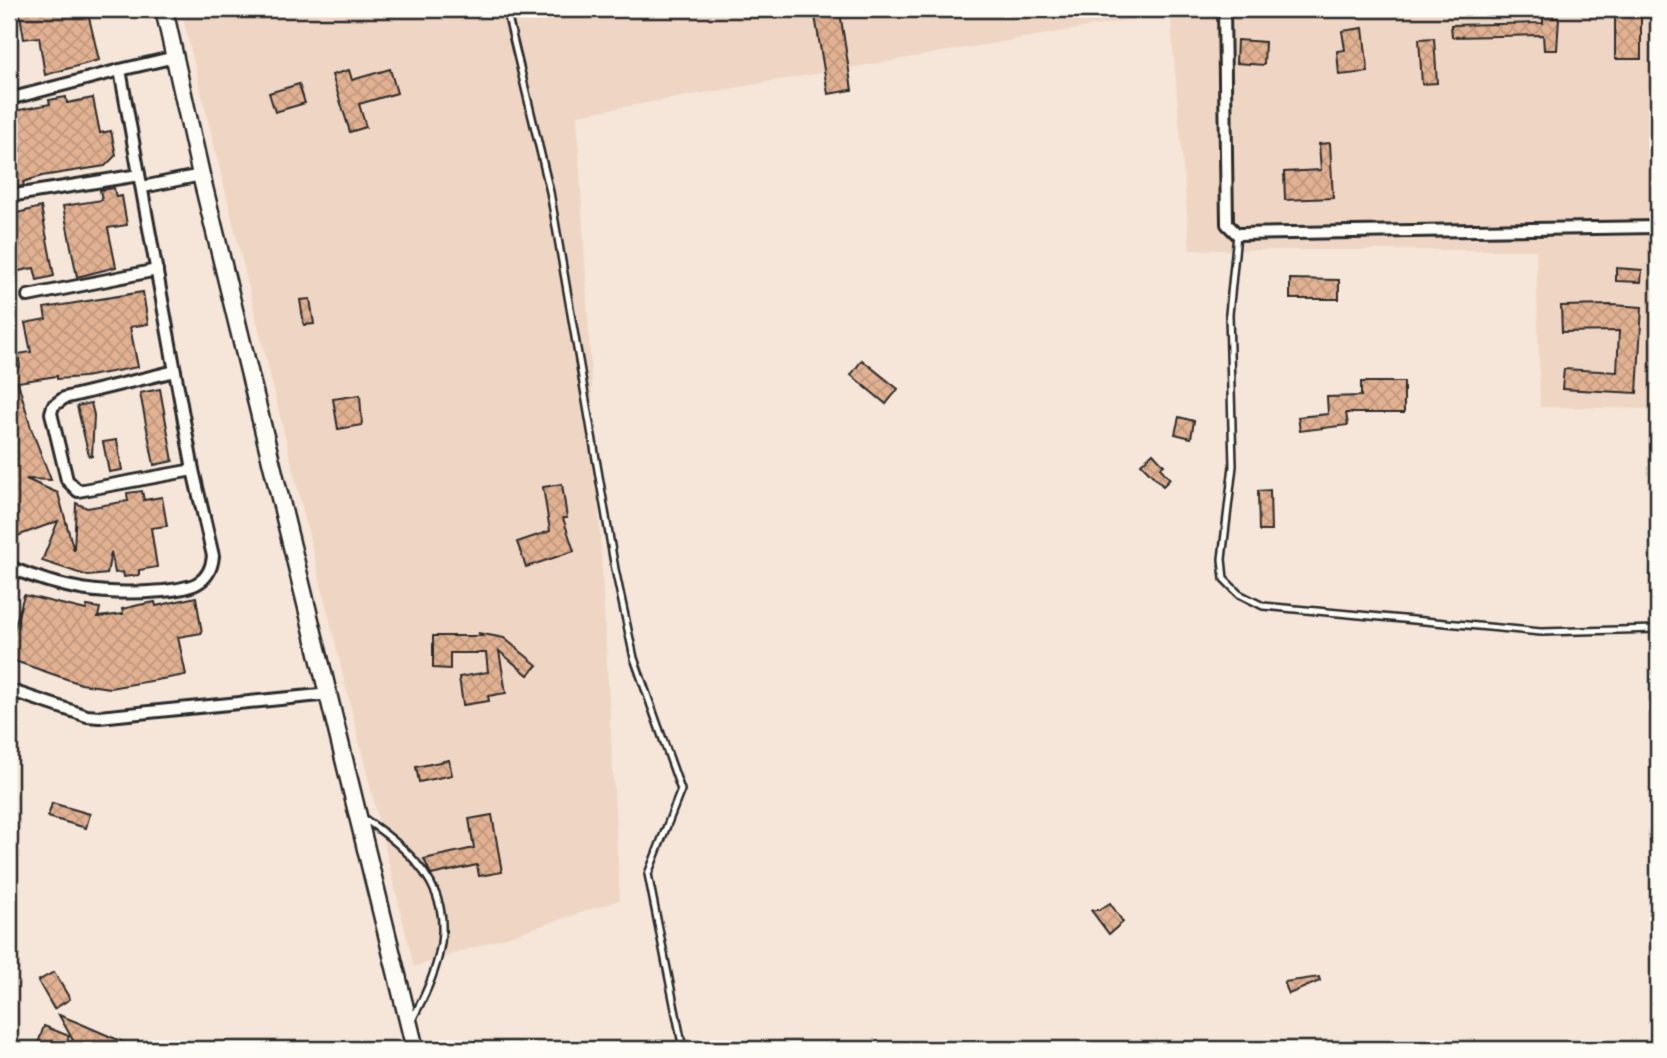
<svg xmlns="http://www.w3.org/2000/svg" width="1667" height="1058" viewBox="0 0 1667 1058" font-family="'Gochi Hand',sans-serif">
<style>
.built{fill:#efd6c4}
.building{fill:url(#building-cross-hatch);stroke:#2b2b2b;stroke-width:2}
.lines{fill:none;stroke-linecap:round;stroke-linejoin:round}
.lane-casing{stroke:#2b2b2b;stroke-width:10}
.street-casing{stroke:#2b2b2b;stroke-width:16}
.secondary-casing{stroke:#2b2b2b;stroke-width:21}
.path{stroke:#2b2b2b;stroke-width:2.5;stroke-dasharray:7 5;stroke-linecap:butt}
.lane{stroke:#fdfcf7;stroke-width:5}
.street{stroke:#fdfcf7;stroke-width:10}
.secondary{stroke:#fdfcf7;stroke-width:16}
</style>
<defs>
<pattern id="building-cross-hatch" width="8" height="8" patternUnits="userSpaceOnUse" patternTransform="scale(1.75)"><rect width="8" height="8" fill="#e1b192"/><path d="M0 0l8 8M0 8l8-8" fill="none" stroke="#c1987e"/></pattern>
</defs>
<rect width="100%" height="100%" fill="#f5e6d9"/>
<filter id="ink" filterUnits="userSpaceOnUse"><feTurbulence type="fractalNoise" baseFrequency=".0143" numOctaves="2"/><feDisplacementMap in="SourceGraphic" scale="14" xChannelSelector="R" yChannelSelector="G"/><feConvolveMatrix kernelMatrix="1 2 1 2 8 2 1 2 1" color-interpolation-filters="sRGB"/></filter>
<g filter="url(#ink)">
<polygon class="built" points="181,9 1658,9 1658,409 1540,407 1536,250 1190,250 1170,13 577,115 620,900 414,967"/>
<g class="building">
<polygon points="19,9 87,9 99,60 45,75 39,37 24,39"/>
<polygon points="840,12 852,90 828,94 815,16"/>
<rect x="1615" y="12" width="26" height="47"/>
<polygon points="1553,14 1553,18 1559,18 1557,50 1544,50 1543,35 1452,37 1451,25 1543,23 1543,15"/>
<polygon points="1363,28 1368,72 1339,75 1337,51 1345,50 1342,31"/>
<polygon points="1434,38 1437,83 1422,84 1419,39"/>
<polygon points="1237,40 1265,42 1264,65 1236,63"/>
<polygon points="390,69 397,93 359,104 366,127 350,132 332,75 349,70 352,80"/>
<polygon points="299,84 305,103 275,112 269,93"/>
<polygon points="66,97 67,103 93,98 100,133 111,131 116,155 105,166 42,176 23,182 24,186 9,188 9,153 20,151 14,122 9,123 9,112 50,104 49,100"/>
<polygon points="1330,143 1333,198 1285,200 1284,172 1321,170 1319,144"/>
<polygon points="114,188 116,197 122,196 127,225 108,228 116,267 77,277 63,206 102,200 100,190"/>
<polygon points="41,207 54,276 37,280 34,268 9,273 9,215"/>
<polygon points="1616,268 1642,270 1641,282 1616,281"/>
<polygon points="1290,279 1339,280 1339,299 1290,299"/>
<polygon points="143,292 148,324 130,327 138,367 84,377 57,379 57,376 18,382 31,428 51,480 26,479 58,493 74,551 76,503 87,508 128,501 127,493 142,491 144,500 162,497 167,526 151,528 157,567 139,570 139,575 124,577 123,572 115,573 111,552 107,574 88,576 42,561 58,521 9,539 9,360 14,368 20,367 18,354 31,352 25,323 46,319 44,308"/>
<polygon points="310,299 314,324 304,325 300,300"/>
<polygon points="1612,305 1642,307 1637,393 1562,389 1564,369 1617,372 1619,331 1562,332 1561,306"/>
<polygon points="862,360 898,389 886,404 851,375"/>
<polygon points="1361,382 1404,382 1404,413 1346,413 1348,425 1300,431 1298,417 1328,414 1327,397 1361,396"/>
<polygon points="160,389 173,461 154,465 140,393"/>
<polygon points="360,395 362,425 338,429 333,399"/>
<polygon points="91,403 94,415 92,456 89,456 77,406"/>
<polygon points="1179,417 1194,421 1191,438 1175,434"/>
<polygon points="117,440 122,470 109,472 103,442"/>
<polygon points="1153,453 1164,465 1160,468 1170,479 1163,486 1141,464"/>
<polygon points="562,484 567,518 563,518 574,551 526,567 517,542 550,531 543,487"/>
<polygon points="1270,490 1271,531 1259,531 1258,491"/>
<polygon points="24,595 86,610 87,606 100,608 98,617 123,614 122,609 139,605 155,602 156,606 196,597 202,633 178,637 186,675 110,688 81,684 9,659 9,647"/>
<polygon points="478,633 504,638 537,665 528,675 499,651 506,693 488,696 489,701 463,705 459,677 488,672 486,653 450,653 450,669 433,668 433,636 482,636"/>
<polygon points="449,760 452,775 419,782 416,767"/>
<polygon points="52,803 90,814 86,828 48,817"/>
<polygon points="492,815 502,872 479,876 477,865 431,875 424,859 474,848 469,819"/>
<polygon points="1110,903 1123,922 1109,934 1091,910 1099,910"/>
<polygon points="54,972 70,999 54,1009 38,981"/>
<polygon points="1319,977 1320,981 1289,994 1284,982"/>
<polygon points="59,1015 79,1023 139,1049 90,1049 75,1044"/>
<polygon points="44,1026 69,1036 64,1049 36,1049"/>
</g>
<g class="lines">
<defs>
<g id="lane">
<polyline points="506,9 550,192 615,569 634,658 681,790 648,874 683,1049"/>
<polyline points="1237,234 1229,314 1233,466 1222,559 1224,579 1239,594 1263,606 1541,632 1658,629"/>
<path d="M 363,818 C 452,877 462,927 413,1018"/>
</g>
<g id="street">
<polyline points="1224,9 1227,224 1237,234 1658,227"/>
<polyline points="9,99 120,70"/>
<polyline points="143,187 201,175"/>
<polyline points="9,196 139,175"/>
<polyline points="28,296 157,270"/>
<polyline points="175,371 64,398 53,406 51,413 67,480 78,491 193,470"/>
<path d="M 9,567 C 64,590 103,596 163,591 C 189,588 210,586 213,556 L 193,470 L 120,70 L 175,57"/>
<polyline points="9,690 87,716 99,717 330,694"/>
</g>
<polyline id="secondary" points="164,9 201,175 415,1049"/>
</defs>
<use href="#lane" class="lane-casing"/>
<use href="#street" class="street-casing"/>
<use href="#secondary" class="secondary-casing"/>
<polyline class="path" points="1658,272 1658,279"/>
<use href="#lane" class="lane"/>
<use href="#street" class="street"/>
<use href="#secondary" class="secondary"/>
</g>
</g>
<rect width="1667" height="1058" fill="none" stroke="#fdfcf7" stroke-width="35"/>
<rect x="18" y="18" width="1632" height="1023" fill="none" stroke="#2b2b2b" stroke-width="2.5" filter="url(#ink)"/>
</svg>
